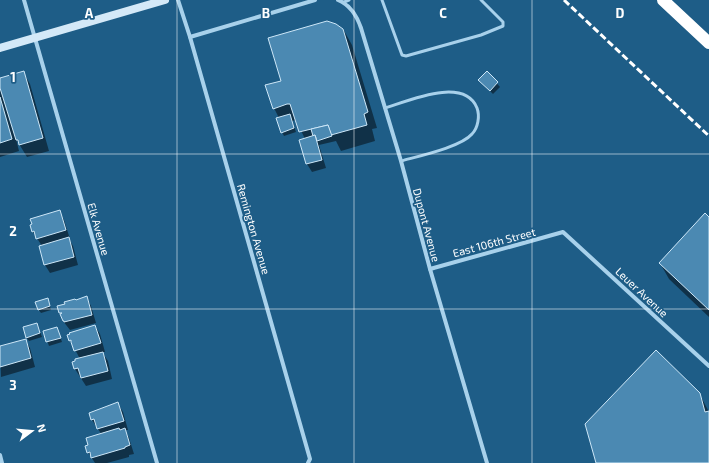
<svg xmlns="http://www.w3.org/2000/svg" width="709" height="463" viewBox="0 0 709 463" font-family="'Exo 2',sans-serif">
<style>
.shadow{fill:#0007}
.building{fill:#4b89b2;stroke:#cde7f8}
.lines{fill:none;stroke-linecap:round;stroke-linejoin:round}
.lane{stroke:#a8d1eb;stroke-width:3}
.street{stroke:#a8d1eb;stroke-width:4}
.secondary{stroke:#d4e9f8;stroke-width:8}
.highway{stroke:#fff;stroke-width:12}
.rail{stroke:#fff;stroke-width:3;stroke-dasharray:7 3;stroke-linecap:butt}
.grid{fill:none;stroke:#fff;stroke-width:1;stroke-opacity:0.55}
.labels{text-anchor:middle;dominant-baseline:central;stroke-width:3.5;stroke-linejoin:round;paint-order:stroke}
.street-label{font-size:11px;fill:#fff;stroke:#1e5d87}
.grid-label{font-size:13px;text-anchor:middle;font-weight:bold;fill:#fff;stroke:#1e5d87;stroke-width:3.5;stroke-linejoin:round;paint-order:stroke}
</style>
<rect width="100%" height="100%" fill="#1e5d87"/>
<g class="shadow">
<polygon points="343,29 352,45 377,128 372,129 375,141 341,151 336,141 319,145 326,168 312,172 307,164 305,139 296,120 292,121 296,132 284,136 282,132 279,118 274,108 282,82"/>
<polygon points="23,72 30,84 49,151 27,157 16,139 19,151 0,157 0,79"/>
<polygon points="487,72 500,87 493,94 479,80"/>
<polygon points="60,212 64,220 70,239 69,239 73,246 78,265 50,273 45,265 40,247 42,246 33,232 31,226"/>
<polygon points="709,218 709,317 669,279 660,263"/>
<polygon points="87,298 91,306 96,323 70,330 63,321 58,307 75,300 76,302"/>
<polygon points="49,303 51,310 41,313 38,309"/>
<polygon points="37,324 42,337 29,341 26,337"/>
<polygon points="95,326 100,334 105,352 102,352 108,361 112,379 86,386 75,369 80,359 68,336"/>
<polygon points="57,328 62,342 49,346 44,332"/>
<polygon points="25,340 30,348 35,367 1,377 0,346"/>
<polygon points="699,393 709,412 709,463 597,463"/>
<polygon points="118,404 123,412 128,430 125,430 129,438 134,454 129,455 129,457 107,463 95,463 88,452 102,435 92,420 90,413"/>
</g>
<g class="building">
<polygon points="327,21 336,24 343,29 368,112 364,114 367,125 331,135 328,125 299,132 290,104 287,104 273,109 265,85 281,81 268,38"/>
<polygon points="24,71 43,138 19,145 18,140 16,140 0,88 0,78"/>
<polygon points="487,71 498,82 490,91 478,80"/>
<polygon points="0,97 12,139 0,143"/>
<polygon points="290,114 294,128 281,133 276,118"/>
<polygon points="328,125 332,136 317,141 315,135 313,136 311,129"/>
<polygon points="315,135 322,160 306,164 299,140"/>
<polygon points="60,210 66,230 36,239 34,231 32,232 30,225 32,224 30,219"/>
<polygon points="705,213 709,217 709,310 659,263"/>
<polygon points="69,237 74,257 44,265 39,246"/>
<polygon points="87,296 92,315 64,322 64,321 63,321 60,314 62,313 59,313 57,306 65,304 64,302 75,299 76,300"/>
<polygon points="48,298 50,306 38,310 35,302"/>
<polygon points="37,323 40,333 26,338 23,327"/>
<polygon points="95,325 101,343 74,351 71,342 71,340 69,341 67,335 70,334 69,333"/>
<polygon points="57,327 61,338 46,342 43,331"/>
<polygon points="26,339 31,358 0,367 0,346"/>
<polygon points="656,350 700,393 705,412 709,411 709,463 596,463 585,424"/>
<polygon points="103,352 108,371 81,378 78,368 74,369 72,362 75,361 75,359"/>
<polygon points="118,402 124,421 97,429 94,419 91,420 89,413"/>
<polygon points="119,428 120,430 125,428 130,445 125,447 125,448 91,458 90,452 87,453 85,446 88,445 86,438"/>
</g>
<g class="lines">
<g class="lane">
<polyline points="382,0 402,55 406,56 481,35 503,26 503,22 481,0"/>
<polyline points="344,2 349,0"/>
<path d="M 385,108 C 408,101 464,76 477,108 C 480,116 478,128 472,134 C 461,147 419,156 401,161"/>
</g>
<g class="street">
<polyline points="24,0 157,463"/>
<polyline points="178,0 190,37 310,459 308,463"/>
<path d="M 338,0 C 350,5 357,16 361,28 L 401,161 L 430,269 L 487,463"/>
<polyline points="190,37 315,0"/>
<polyline points="430,269 563,232 709,366"/>
<polyline points="0,455 2,463"/>
</g>
<polyline class="secondary" points="0,48 165,0"/>
<polyline class="highway" points="663,0 709,43"/>
<polyline class="rail" points="564,0 709,136"/>
</g>
<path class="grid" d="M 177,0 L 177,463M 354,0 L 354,463M 532,0 L 532,463M 0,154 L 709,154M 0,309 L 709,309"/>
<g class="labels">
<g class="street-label">
<text transform="translate(427 225) rotate(75)">Dupont Avenue</text>
<text transform="translate(99 229) rotate(74)">Elk Avenue</text>
<text transform="translate(254 229) rotate(74)">Remington Avenue</text>
<text transform="translate(494 242) rotate(-15)">East 106th Street</text>
<text transform="translate(642 292) rotate(43)">Leuer Avenue</text>
</g>
</g>
<g class="grid-label">
<text x="89" y="18">A</text>
<text x="266" y="18">B</text>
<text x="443" y="18">C</text>
<text x="620" y="18">D</text>
<text x="13" y="82">1</text>
<text x="13" y="236">2</text>
<text x="13" y="390">3</text>
</g>
<g transform="translate(32 431) rotate(74)" stroke="#1e5d87" stroke-width="3" paint-order="stroke">
<path d="M0-3L7 15L0 10L-7 15Z" fill="#ffffff"/>
<text y="-6" font-size="11" font-weight="bold" text-anchor="middle" fill="#ffffff">N</text>
</g>
</svg>
